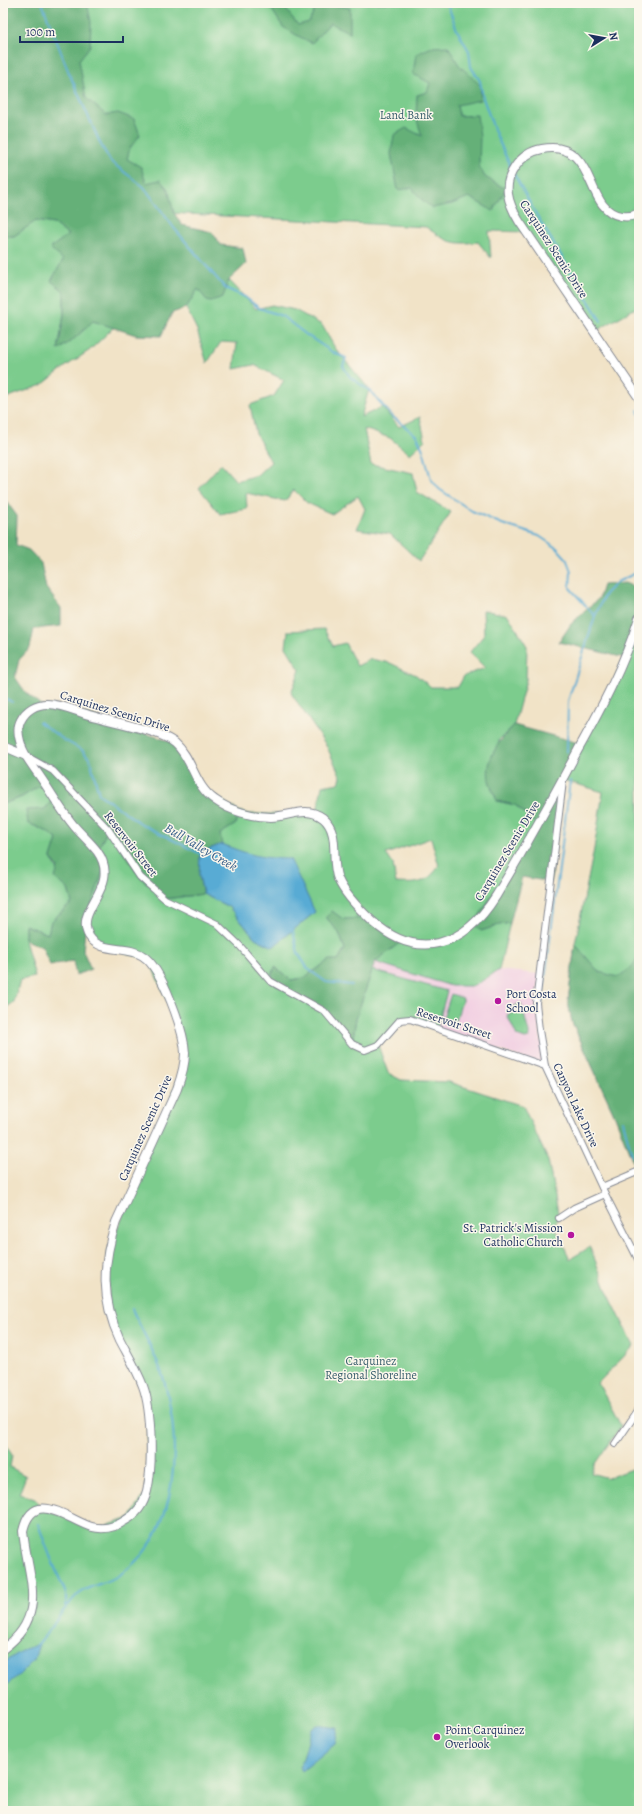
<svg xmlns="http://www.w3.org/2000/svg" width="642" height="1814" viewBox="0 0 642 1814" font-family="Alegreya,serif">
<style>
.built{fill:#f2cfe2}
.green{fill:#7ccc8d;stroke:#4c7e76;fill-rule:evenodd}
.forest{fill:#65b078;stroke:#40706b}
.water{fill:#58abd4;stroke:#3a6d99}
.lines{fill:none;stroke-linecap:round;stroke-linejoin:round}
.stream{stroke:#58abd4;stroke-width:2}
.minor-casing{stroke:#868992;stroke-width:8}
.tertiary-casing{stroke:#868992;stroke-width:10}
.minor{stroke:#fff;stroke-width:6}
.tertiary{stroke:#fff;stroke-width:8}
.poi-dot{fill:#b5179e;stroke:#fbf7ec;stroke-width:1.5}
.labels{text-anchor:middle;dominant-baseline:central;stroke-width:3;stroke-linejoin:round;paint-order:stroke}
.park-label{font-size:12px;fill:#385e6c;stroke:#fbf7ec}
.street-label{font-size:12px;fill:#1b2f5e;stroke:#fbf7ec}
.poi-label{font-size:12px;fill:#1b2f5e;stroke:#fbf7ec;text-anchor:start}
.water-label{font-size:13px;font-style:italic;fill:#305a87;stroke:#fbf7ec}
</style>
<rect width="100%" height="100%" fill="#fbf7ec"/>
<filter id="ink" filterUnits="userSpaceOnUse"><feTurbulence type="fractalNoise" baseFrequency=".025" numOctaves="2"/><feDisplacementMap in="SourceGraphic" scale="8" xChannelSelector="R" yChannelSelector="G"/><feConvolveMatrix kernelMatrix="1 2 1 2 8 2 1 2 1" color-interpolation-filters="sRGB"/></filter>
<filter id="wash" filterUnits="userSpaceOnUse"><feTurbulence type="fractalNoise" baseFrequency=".012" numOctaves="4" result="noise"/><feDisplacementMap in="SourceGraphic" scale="16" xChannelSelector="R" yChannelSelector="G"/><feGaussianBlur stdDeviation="0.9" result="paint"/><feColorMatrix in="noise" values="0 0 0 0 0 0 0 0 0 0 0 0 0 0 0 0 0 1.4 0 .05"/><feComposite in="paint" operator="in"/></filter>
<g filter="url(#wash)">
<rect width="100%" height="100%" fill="#f1e3c7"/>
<polygon class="built" points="375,962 474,986 499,970 540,974 536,1003 545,1066 410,1019 356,1018"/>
<g class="green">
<path d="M 3,3 L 639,3 L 639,306 L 594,332 L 526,232 L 489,231 L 491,258 L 478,242 C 452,245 447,242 426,227 L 3,204 Z"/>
<polygon points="35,221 54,224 68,235 64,260 64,315 58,350 74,339 93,321 114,327 90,350 65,367 42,385 3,399 3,236 14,236"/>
<polygon points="229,280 256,309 272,305 295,310 322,325 335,348 369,389 361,417 382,407 399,427 420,417 425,440 410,454 390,438 364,429 371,464 413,473 417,492 451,512 419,561 390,534 357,529 365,509 358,496 332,514 307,503 294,490 285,501 246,493 247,509 220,514 199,488 221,464 236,481 257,475 271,462 256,434 250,405 274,396 284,380 254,365 234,369 237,343 221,342 207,363 197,330 186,308 198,288 222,297"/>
<path d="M 483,610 L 508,615 L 527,646 L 526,680 L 514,725 L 499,740 L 497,801 L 515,805 L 537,824 L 481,931 L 499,925 L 510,923 L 499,970 L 474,986 L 451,986 L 375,962 L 401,941 L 343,919 L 326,917 L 339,933 L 345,949 L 338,960 L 313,971 L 304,978 L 291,980 L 275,967 L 324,1011 L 352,1044 L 356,1018 L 372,970 L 447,991 L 437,1029 L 410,1019 L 400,1020 L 378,1045 L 388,1073 L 401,1080 L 449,1082 L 523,1106 L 548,1160 L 559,1218 L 554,1225 L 570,1259 L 590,1247 L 607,1291 L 634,1346 L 598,1383 L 621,1426 L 594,1465 L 591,1473 L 608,1478 L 639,1466 L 639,1811 L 3,1811 L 3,1441 L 12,1455 L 10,1467 L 26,1476 L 19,1494 L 35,1499 L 42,1509 L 99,1528 L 130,1518 L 146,1492 L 148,1407 L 109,1310 L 108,1252 L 184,1065 L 181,1032 L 149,960 L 100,945 L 87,929 L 97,851 L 108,829 L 165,899 L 203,894 L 229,907 L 255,938 L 273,946 L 315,912 L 269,859 L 242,853 L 222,844 L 220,834 L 236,824 L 239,811 L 249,814 L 315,814 L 318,807 L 322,786 L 339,783 L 341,777 L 326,745 L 291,693 L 300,670 L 286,647 L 288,631 L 324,629 L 333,646 L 345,643 L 357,666 L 371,659 L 390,663 L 416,675 L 431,687 L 458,687 L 464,676 L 485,668 L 470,652 L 484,635 ZM 431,838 L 439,866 C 427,884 417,884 396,883 L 393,864 L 386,854 Z"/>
<polygon points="639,618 639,1175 615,1116 572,1022 568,1002 575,944 594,849 603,792 563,780 609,694"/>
<polygon points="44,782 54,798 45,809 28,823 46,831 57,839 51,858 68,889 72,903 51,921 48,934 25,925 25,940 35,977 20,980 14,1002 3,1010 3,804 22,797"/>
<polygon points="451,994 463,998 455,1023 443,1018"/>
<polygon points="521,1003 529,1033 529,1038 525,1039 517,1036 507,1015 514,1011 512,1007"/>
</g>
<g class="forest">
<polygon points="3,3 87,3 91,22 90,46 79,60 86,98 106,115 118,113 134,119 140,135 130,148 127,159 141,167 146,183 160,180 168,189 174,213 182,225 212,232 221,245 243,248 246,264 229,280 223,297 208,302 198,289 186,308 172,313 161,336 136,335 93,321 74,339 58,350 64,315 64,291 51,281 63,260 50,248 68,235 54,224 36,221 14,236 3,236"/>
<polygon points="281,3 298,25 309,22 318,3 333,3 334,5 350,8 350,33 330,23 312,43 298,36 283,27 270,7"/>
<polygon points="448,46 459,65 481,86 480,100 457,105 459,116 477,115 480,136 479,166 485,177 506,189 493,211 469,197 452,204 432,208 421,199 412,188 398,190 391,154 394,135 406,128 422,136 416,117 417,95 427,92 430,83 413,74 416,54 432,47"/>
<polygon points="3,497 17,516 16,545 29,550 41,563 46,588 61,608 61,626 34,629 30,648 19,660 15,677 26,693 41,705 76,711 175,743 203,788 239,811 236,824 220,834 222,844 207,850 199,875 203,894 165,899 140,877 108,829 97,851 104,868 86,921 83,951 91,969 76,975 73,961 50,965 42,947 25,940 25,925 48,934 51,921 72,903 68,889 55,878 58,868 51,858 57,839 46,831 28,823 26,810 45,809 54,797 44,783 22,797 3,804"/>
<polygon points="625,583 639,589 639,618 625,658 559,642 571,624 599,598 603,585"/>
<path d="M 514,725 L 582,744 L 563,780 L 551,882 L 522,877 L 510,923 L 499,925 L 481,931 L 474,924 L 537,824 L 515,805 L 497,801 C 495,794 490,787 489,780 C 485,758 500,740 514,725 Z"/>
<polygon points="332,911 343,919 368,918 402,941 375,962 356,1018 352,1044 324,1011 270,981 275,967 291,980 304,978 329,960 338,960 345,949 339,933 326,917"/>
<polygon points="575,944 599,972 618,977 632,967 639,955 639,1172 637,1172 615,1116 572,1022 568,1002"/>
</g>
<g class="water">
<path d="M 222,844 C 246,854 264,859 290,859 L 315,912 L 273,947 L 255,938 L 229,907 L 203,894 L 199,875 L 200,854 L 207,850 Z"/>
<polygon points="39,1644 34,1660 19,1675 5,1686 3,1685 3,1663 25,1649"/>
<polygon points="317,1725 338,1728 335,1744 302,1771 300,1767 312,1729"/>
</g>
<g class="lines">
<g class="stream">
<polyline points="42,3 69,73 101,145 111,162 144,187 174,228 225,288 245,297 259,308 282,316 308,336 334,353 346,358 343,366 350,377 370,391 393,417 417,436 423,450 431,479 439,489 472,511 502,524 539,536 557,548 566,558 571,571 570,588 595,616"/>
<polyline points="447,3 457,30 469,51 471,67 480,81 483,98 495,132 511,168"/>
<polyline points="514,174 537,216 601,321"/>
<polyline points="638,410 639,414"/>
<polyline points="3,697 12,702"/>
<polyline points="39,722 64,740 82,750 90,759 99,794 143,825 203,855"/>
<polyline points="567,752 568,701 595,616 605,594 617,582 636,573 639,565"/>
<polyline points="292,927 298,953 308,969 326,982 352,985"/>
<polyline points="542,1003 570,781"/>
<polyline points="623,1121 632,1155"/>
<polyline points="38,1524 50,1556 66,1594 66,1608"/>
<path d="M 37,1645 C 49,1633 68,1600 81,1592 C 92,1585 106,1583 118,1576 C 123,1573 129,1568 134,1563 C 177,1523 180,1446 167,1392 C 161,1363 144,1335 132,1309"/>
</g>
</g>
</g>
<g filter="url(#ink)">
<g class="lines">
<defs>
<g id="minor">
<polyline points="28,757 53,771 108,829 140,877 165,899 217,924 240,946 270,981 324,1011 352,1044 365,1050 378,1045 400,1020 410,1019 545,1066"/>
<polyline points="563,781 536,1003 539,1030 545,1066 605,1194 639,1261"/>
<polyline points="602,1187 637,1172 639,1175"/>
<polyline points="559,1218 574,1208 605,1194"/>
<polyline points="615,1444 639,1409"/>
</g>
<g id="tertiary">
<path d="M 639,213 C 634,216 628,217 621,216 C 583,210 598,139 542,149 C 531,151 521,158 515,167 C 502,185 508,203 519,221 L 639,398"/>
<polyline points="3,746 26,756"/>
<path d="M 3,1649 C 50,1615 27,1576 23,1531 C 33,1486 69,1521 92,1527 C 104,1530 116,1527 126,1520 C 137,1514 144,1503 147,1491 C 153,1466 152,1410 143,1386 C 137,1370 128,1355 120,1340 C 101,1299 102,1264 116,1222 L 177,1089 C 181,1078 185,1066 185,1053 C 184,1031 162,968 143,956 C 128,945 100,954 89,936 C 73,908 123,887 97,851 C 90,842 82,835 75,827 C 62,812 52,794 41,778 C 33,766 23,755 20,741 C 18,734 17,727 21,720 C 26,710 36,704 47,704 C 61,704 76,711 89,715 C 112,722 157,729 175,743 C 193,759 194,786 215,800 C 230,811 253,817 271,817 C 289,817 306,805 323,818 C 341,833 330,860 338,879 C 345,895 359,909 372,921 C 419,963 465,945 496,896 C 525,848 552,799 578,750 C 602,707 624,665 639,618"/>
</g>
</defs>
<use href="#minor" class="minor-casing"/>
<use href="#tertiary" class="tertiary-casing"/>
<use href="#minor" class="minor"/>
<use href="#tertiary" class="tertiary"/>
</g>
</g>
<g class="poi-dot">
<circle cx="498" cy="1001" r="4"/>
<circle cx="571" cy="1235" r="4"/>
<circle cx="437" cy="1737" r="4"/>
</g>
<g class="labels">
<g class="park-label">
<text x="406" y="115">Land Bank</text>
<text x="371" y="1361">Carquinez<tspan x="371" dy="14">Regional Shoreline</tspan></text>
</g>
<g class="street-label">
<text transform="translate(554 249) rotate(57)">Carquinez Scenic Drive</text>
<text transform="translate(115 711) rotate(17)">Carquinez Scenic Drive</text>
<text transform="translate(131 844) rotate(52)">Reservoir Street</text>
<text transform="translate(507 851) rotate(-59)">Carquinez Scenic Drive</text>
<text transform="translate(454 1023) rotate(18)">Reservoir Street</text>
<text transform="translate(576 1105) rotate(65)">Canyon Lake Drive</text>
<text transform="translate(145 1128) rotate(-66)">Carquinez Scenic Drive</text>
</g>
<g class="poi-label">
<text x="506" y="994">Port Costa<tspan x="506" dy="14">School</tspan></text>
<text x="563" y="1228" text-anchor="end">St. Patrick's Mission<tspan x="563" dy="14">Catholic Church</tspan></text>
<text x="445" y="1730">Point Carquinez<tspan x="445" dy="14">Overlook</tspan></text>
</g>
<g class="water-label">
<text transform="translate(201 847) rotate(30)">Bull Valley Creek</text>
</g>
</g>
<rect width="642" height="1814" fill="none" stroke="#fbf7ec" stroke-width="16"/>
<g transform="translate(604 38) rotate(79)" stroke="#fbf7ec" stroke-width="3" paint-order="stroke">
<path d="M0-3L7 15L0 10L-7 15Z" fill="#1b2f5e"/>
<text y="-6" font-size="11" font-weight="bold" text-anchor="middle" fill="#1b2f5e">N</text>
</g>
<path d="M20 36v6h103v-6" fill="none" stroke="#1b2f5e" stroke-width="2"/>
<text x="26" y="36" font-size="12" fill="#1b2f5e" stroke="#fbf7ec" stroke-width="3" paint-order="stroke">100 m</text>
</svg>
